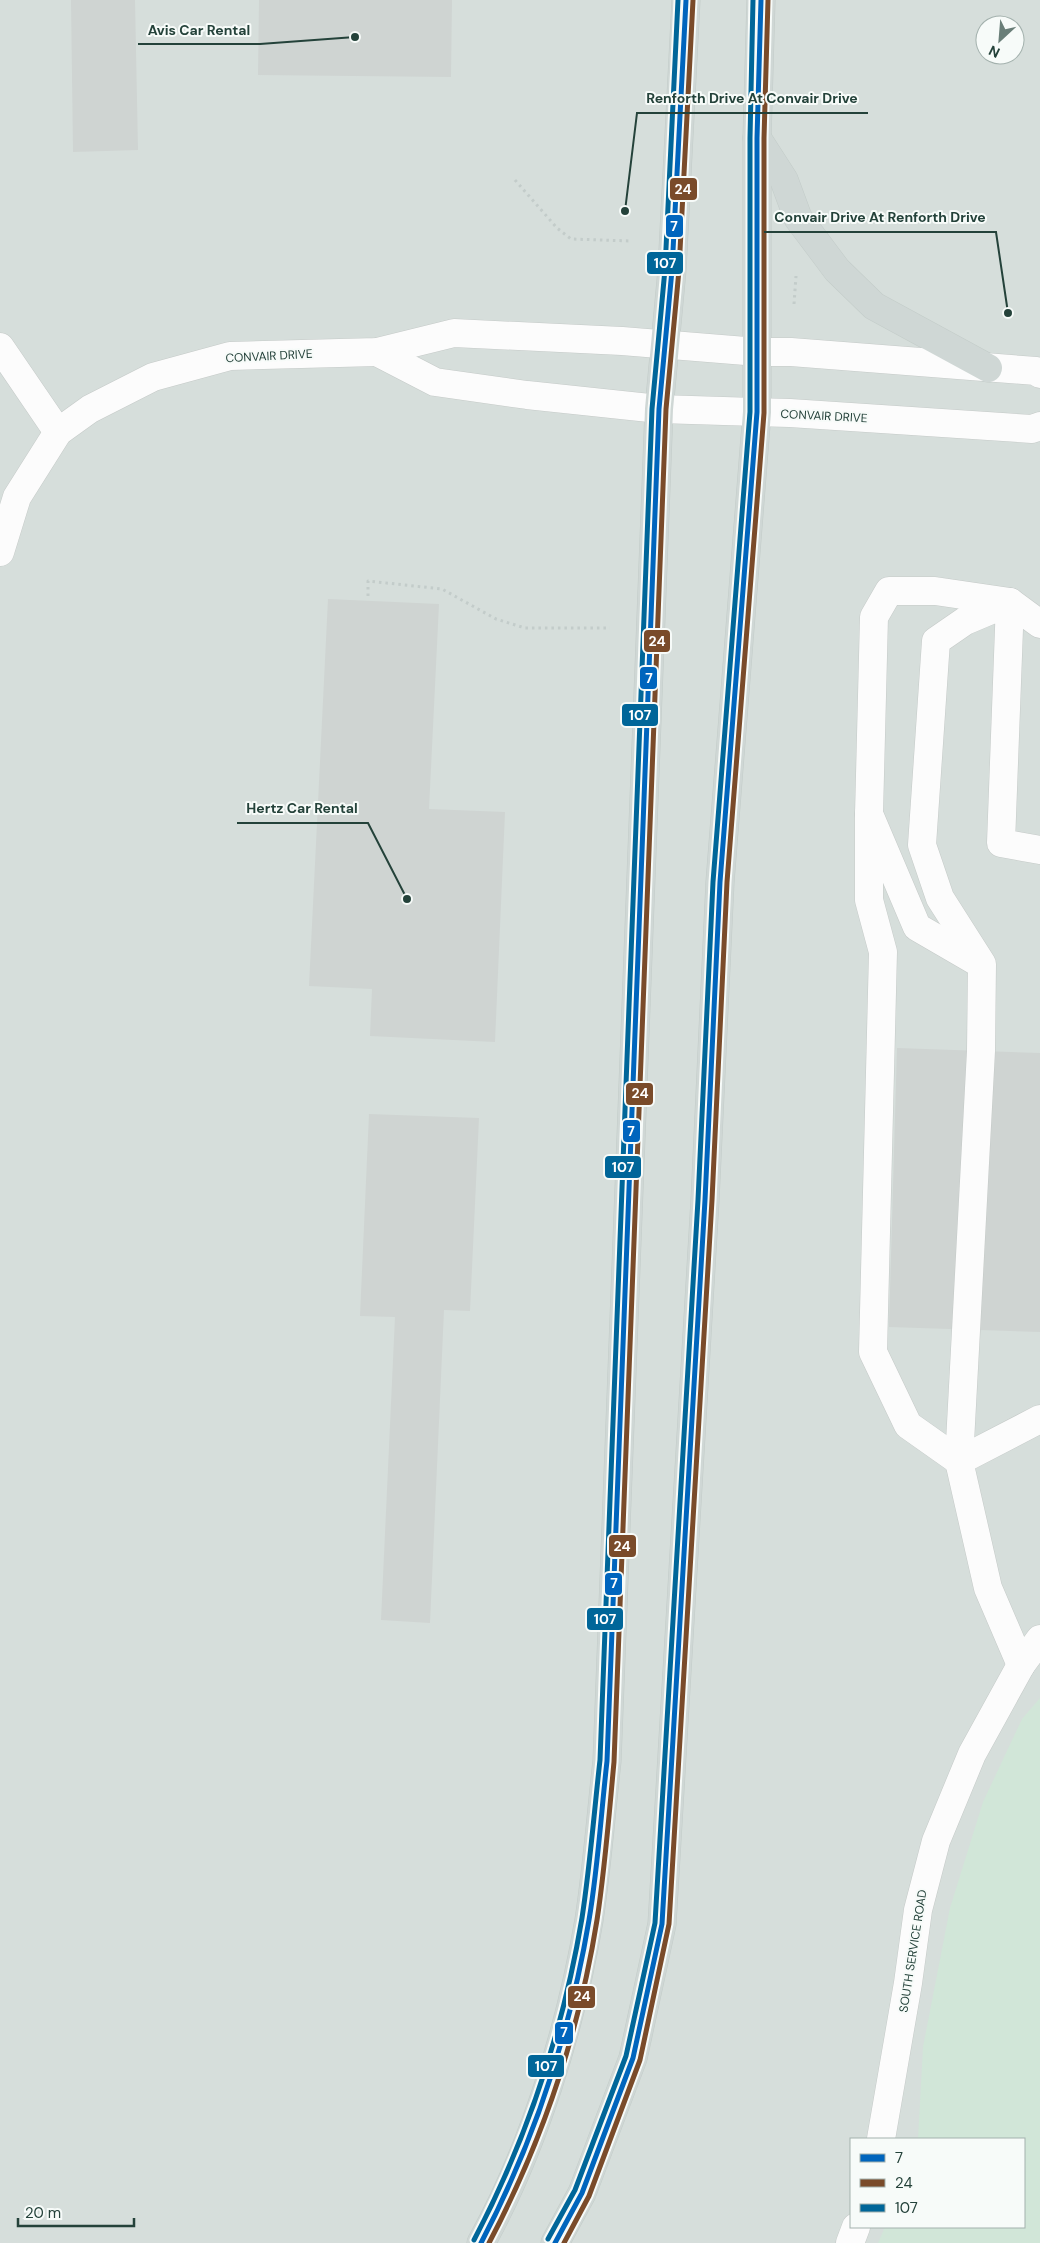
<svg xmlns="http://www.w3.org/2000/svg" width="1040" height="2243" viewBox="0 0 1040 2243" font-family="'DM Sans',sans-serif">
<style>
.built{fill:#d6dedb;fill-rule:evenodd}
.green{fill:#d1e6d8}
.building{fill:#cfd4d2}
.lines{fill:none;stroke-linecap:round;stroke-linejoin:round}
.minor-casing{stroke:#c5cac8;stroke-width:29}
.major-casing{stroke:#c3ccc9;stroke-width:29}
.path{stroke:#c3ccca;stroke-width:3;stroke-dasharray:2.5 4;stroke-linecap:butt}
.minor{stroke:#fcfcfc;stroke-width:28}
.major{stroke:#cfd7d5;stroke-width:28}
.bus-1-casing{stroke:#f7fbf9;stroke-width:9}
.bus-2-casing{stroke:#f7fbf9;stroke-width:9}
.bus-3-casing{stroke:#f7fbf9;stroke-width:9}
.bus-1{stroke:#0065bd;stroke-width:5}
.bus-2{stroke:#7a4b2a;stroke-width:5}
.bus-3{stroke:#069;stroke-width:5}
.labels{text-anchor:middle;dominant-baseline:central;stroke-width:4;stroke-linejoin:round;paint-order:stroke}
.street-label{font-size:12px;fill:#24423a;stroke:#f7fbf9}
.leader{fill:none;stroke:#24423a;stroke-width:2}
.callout-dot{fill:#24423a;stroke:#f7fbf9;stroke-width:2}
.callout-label{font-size:14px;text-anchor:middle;font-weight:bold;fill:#24423a;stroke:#f7fbf9;stroke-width:4;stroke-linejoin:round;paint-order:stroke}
.line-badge{stroke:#f7fbf9;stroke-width:2}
.badge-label{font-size:14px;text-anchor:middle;font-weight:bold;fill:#fff}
</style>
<rect width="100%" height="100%" fill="#e8edeb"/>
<path class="built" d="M 0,0 L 1040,0 L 1040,2243 L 0,2243 ZM 985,25 L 1015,25 L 1015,55 L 985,55 ZM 851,2139 L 1024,2139 L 1024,2227 L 851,2227 Z"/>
<polygon class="green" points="1040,1698 1040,2243 878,2243 885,2227 1024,2227 1024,2139 918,2139 923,2047 950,1908 983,1802 1022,1719"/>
<g class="building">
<polygon points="71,0 135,0 138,150 73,152"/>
<polygon points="259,0 452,0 451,77 258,75"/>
<polygon points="328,599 439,604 429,809 505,812 495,1042 370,1036 372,989 309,986"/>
<polygon points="897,1048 1040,1053 1040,1332 889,1327"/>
<polygon points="369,1114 479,1118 470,1311 444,1310 430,1623 381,1620 395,1317 360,1316"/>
</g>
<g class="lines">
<defs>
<g id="minor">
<polyline points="0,347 58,432"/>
<polyline points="377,352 435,382 527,395 659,409 790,413 1032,429 1040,426"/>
<polyline points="0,552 17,497 58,432 90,409 153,377 230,356 377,352 454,333 622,341 758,352 791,352 1036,371 1040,374"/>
<polyline points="869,814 869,900 883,952 873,1352 908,1425 959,1461"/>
<polyline points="979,963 917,927 869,814 874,617 889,591 935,591 1010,602 1040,624"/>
<polyline points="959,1461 1040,1419"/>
<polyline points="1021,1665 988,1588 959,1461 981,1051 982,964 940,898 922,845 936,641 965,621 1010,602 1001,843 1040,850"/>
<polyline points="881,2139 908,1983 918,1910 936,1841 972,1754 1021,1665 1040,1639"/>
<polyline points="850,2243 856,2227"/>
</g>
<g id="major">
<polyline points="757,138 784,180 798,218 837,270 874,306 988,368"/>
<path d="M 481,2243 C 534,2148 571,2027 589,1920 C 597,1868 601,1814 607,1761 L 659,409 L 672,270 L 686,0"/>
<polyline points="555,2243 582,2193 633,2058 662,1924 705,1200 720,882 757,412 757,138 761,0"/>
</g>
</defs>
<use href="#minor" class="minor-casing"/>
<use href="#major" class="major-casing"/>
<g class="path">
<polyline points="515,180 557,228 571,239 631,241"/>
<polyline points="794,304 796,276"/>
<polyline points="368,596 368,581 442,589 496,619 525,628 610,628"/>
</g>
<use href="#minor" class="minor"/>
<use href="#major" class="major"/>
<defs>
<g id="bus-1">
<path d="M 481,2243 C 534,2142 570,2033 589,1920 C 598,1867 601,1814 607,1761 L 659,409 L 672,270 L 686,0"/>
<polyline points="555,2243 582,2193 633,2058 662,1924 705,1200 720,882 757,412 757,138 761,0"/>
</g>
<g id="bus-2">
<path d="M 489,2243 C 542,2142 579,2033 597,1920 C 605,1868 609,1815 614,1762 L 666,409 L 679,270 L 693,0"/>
<polyline points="564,2243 589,2196 640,2060 669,1924 712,1200 727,882 764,413 764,138 768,0"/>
</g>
<g id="bus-3">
<polyline points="548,2239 575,2190 626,2056 655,1923 698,1200 713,882 750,412 750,138 753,0"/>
<path d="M 474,2240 C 527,2139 563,2031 582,1918 C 590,1866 594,1813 600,1760 L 652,409 L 665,269 L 678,0"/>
</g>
</defs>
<use href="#bus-1" class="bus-1-casing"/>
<use href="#bus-2" class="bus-2-casing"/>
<use href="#bus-3" class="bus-3-casing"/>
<use href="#bus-1" class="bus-1"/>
<use href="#bus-2" class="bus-2"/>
<use href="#bus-3" class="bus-3"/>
</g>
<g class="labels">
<g class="street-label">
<text transform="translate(269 356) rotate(-3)">CONVAIR DRIVE</text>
<text transform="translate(824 416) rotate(3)">CONVAIR DRIVE</text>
<text transform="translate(913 1951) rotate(-81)">SOUTH SERVICE ROAD</text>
</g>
</g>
<path class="leader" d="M355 37L260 44H138M625 211L637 113H868M1008 313L996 232H764M407 899L368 823H237"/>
<g class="callout-dot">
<circle cx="355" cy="37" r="5"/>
<circle cx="625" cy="211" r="5"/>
<circle cx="1008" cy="313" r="5"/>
<circle cx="407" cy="899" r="5"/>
</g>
<g class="callout-label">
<text x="199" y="35">Avis Car Rental</text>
<text x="752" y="103">Renforth Drive At Convair Drive</text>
<text x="880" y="222">Convair Drive At Renforth Drive</text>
<text x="302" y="813">Hertz Car Rental</text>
</g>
<g class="line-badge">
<rect x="669" y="177" width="29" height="24" rx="5" fill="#7a4b2a"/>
<rect x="665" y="214" width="19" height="24" rx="5" fill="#0065bd"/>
<rect x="646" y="251" width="38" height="24" rx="5" fill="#069"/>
<rect x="643" y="629" width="28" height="24" rx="5" fill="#7a4b2a"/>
<rect x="639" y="666" width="19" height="24" rx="5" fill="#0065bd"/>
<rect x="621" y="703" width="38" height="24" rx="5" fill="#069"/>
<rect x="625" y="1082" width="29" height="24" rx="5" fill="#7a4b2a"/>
<rect x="622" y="1119" width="19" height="24" rx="5" fill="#0065bd"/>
<rect x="604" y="1155" width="38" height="24" rx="5" fill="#069"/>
<rect x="608" y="1534" width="29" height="24" rx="5" fill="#7a4b2a"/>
<rect x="604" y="1572" width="19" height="24" rx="5" fill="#0065bd"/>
<rect x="586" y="1607" width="38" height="24" rx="5" fill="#069"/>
<rect x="567" y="1985" width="29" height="24" rx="5" fill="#7a4b2a"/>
<rect x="554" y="2021" width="20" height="24" rx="5" fill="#0065bd"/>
<rect x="527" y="2054" width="38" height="24" rx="5" fill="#069"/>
</g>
<g class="badge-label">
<text x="683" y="194">24</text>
<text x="674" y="231">7</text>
<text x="665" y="268">107</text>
<text x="657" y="646">24</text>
<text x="649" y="683">7</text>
<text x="640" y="720">107</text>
<text x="640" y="1098">24</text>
<text x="631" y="1136">7</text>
<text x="623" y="1172">107</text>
<text x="622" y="1551">24</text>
<text x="614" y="1588">7</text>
<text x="605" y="1624">107</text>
<text x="582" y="2001">24</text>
<text x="564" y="2037">7</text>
<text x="546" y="2071">107</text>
</g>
<rect x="850" y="2138" width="175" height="90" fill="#f7fbf9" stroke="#a3b1ad"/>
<rect x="860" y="2154" width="25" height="8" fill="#0065bd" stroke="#a3b1ad"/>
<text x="895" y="2163" font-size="15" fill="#24423a">7</text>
<rect x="860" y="2179" width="25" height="8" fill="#7a4b2a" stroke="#a3b1ad"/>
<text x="895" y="2188" font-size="15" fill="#24423a">24</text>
<rect x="860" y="2204" width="25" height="8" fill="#006699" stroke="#a3b1ad"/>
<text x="895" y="2213" font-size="15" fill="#24423a">107</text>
<g transform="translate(1000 40) rotate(206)"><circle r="24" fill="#f7fbf9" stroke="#a3b1ad"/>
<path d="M0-4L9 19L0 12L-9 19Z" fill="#697e78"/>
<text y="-8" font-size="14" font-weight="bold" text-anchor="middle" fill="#24423a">N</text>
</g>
<path d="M18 2218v8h116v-8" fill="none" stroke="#24423a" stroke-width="2.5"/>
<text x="25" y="2218" font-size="15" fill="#24423a" stroke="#f7fbf9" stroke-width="4" paint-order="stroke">20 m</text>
</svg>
